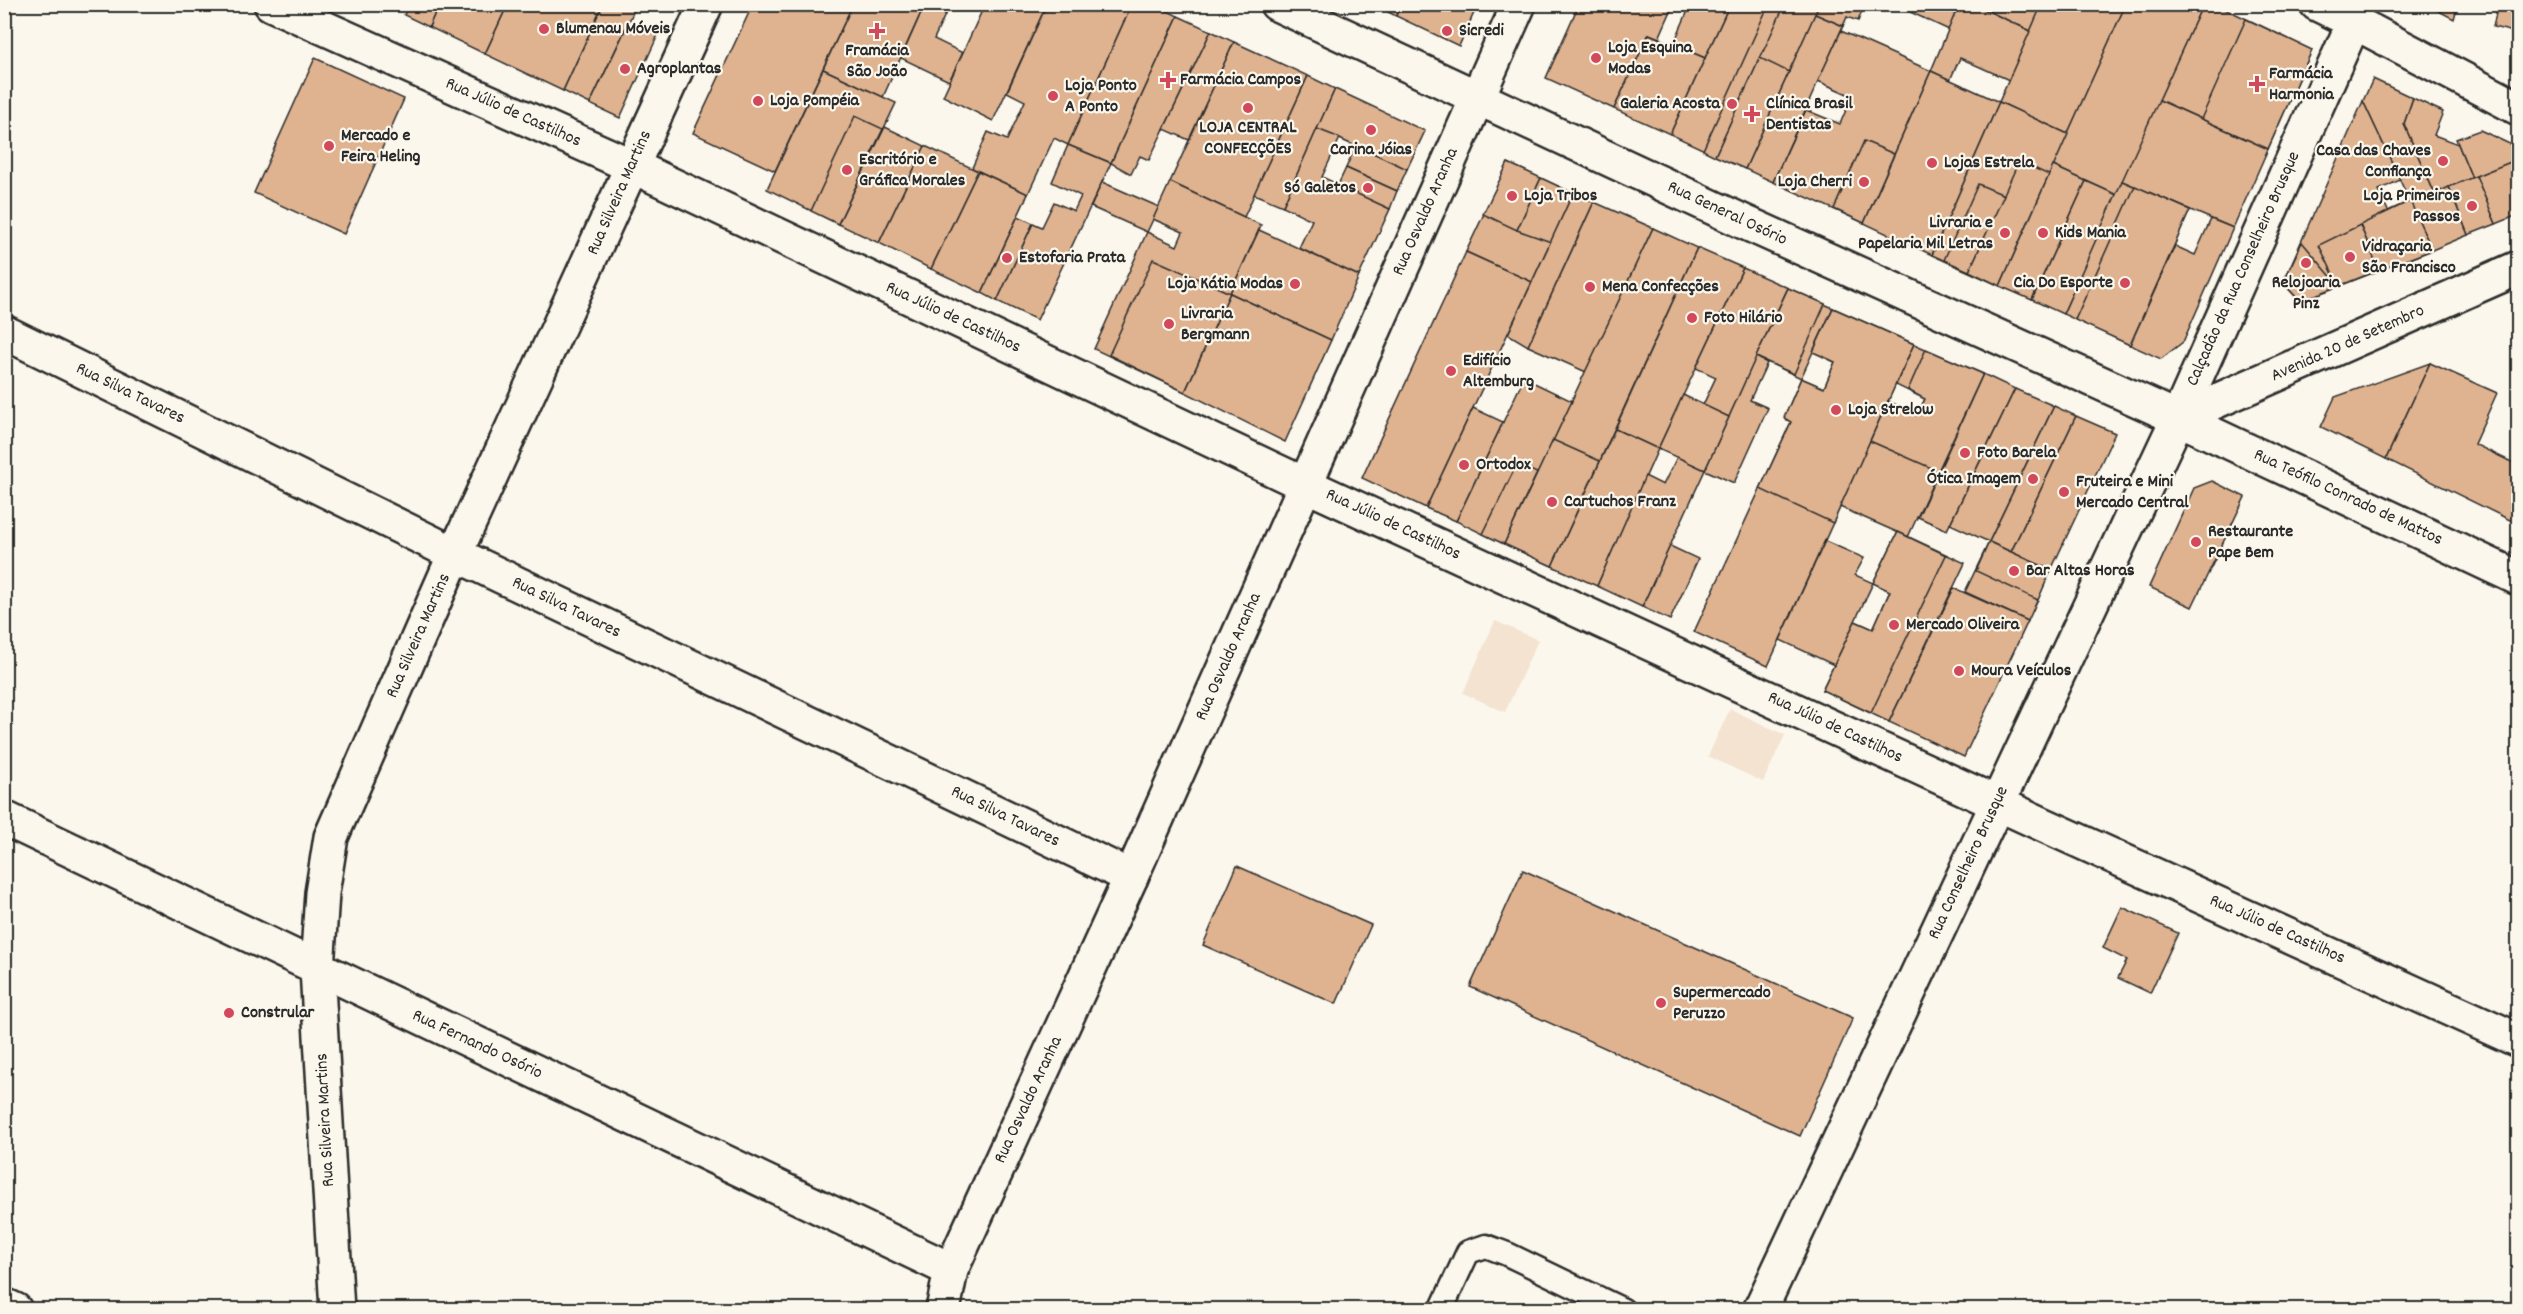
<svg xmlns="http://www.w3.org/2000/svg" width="2523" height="1314" viewBox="0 0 2523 1314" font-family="Dekko,sans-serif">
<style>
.built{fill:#f3e3d0}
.building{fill:#dfb390;stroke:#2b2b2b;stroke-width:1.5}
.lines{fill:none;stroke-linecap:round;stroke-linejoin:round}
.service-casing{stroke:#2b2b2b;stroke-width:27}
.pedestrian-casing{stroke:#2b2b2b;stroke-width:38}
.minor-casing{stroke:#2b2b2b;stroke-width:38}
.tertiary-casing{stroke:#2b2b2b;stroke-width:38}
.secondary-casing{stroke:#2b2b2b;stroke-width:38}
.service{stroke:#fbf7ec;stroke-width:22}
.pedestrian{stroke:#fbf7ec;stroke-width:33}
.minor{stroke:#fbf7ec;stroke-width:33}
.tertiary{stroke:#fbf7ec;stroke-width:33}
.secondary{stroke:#fbf7ec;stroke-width:33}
.poi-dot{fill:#d1495b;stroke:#fbf7ec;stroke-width:2}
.labels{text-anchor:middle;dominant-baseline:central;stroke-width:4.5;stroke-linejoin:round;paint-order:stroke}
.poi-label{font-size:18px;font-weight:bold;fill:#2b2b2b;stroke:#fbf7ec;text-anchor:start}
.street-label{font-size:18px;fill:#2b2b2b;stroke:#fbf7ec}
</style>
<rect width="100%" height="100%" fill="#fbf7ec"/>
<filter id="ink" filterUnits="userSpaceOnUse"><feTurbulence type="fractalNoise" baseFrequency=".0167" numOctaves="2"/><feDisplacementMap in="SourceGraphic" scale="12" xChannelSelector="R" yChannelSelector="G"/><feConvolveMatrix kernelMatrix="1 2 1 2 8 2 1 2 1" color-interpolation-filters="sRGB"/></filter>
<g filter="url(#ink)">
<g class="built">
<polygon points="1495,621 1538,640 1505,712 1463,693"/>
<polygon points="1730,709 1785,735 1763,782 1708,756"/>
</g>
<g class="building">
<polygon points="409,4 439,4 429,27 404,15"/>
<polygon points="439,4 508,4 485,54 429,27"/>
<polygon points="508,4 603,4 563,91 485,54"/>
<polygon points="603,4 637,4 590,104 563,91"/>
<polygon points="753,4 853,4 775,171 693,133"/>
<polygon points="853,4 925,4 883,97 823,69"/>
<polygon points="925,4 950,4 934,39 963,53 949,81 901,58"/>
<polygon points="985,4 1047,4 993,121 943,96"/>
<polygon points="1047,4 1132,4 1068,145 1054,138 1028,194 972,168 988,132 1007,140 1025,101 1007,92"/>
<polygon points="1132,4 1154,4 1178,16 1111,163 1068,145"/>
<polygon points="1372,4 1402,4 1396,16"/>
<polygon points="1402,4 1478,4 1459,46 1396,16"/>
<polygon points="1579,4 1674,4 1659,38 1649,34 1614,109 1546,78"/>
<polygon points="1691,4 1730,4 1705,58 1673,45"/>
<polygon points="1730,4 1820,4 1745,169 1670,134"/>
<polygon points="1769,4 1785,4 1715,156 1703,150"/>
<polygon points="1820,4 1865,4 1858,21 1847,17 1843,26 1815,14"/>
<polygon points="1893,4 1960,4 1949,30"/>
<polygon points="1959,4 1973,4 2031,31 2009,80 1960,58 1950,80 1931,71"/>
<polygon points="1973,4 2042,4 2031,31"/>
<polygon points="2042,4 2126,4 2068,134 1999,102"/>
<polygon points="2126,4 2203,4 2117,195 2053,166"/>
<polygon points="2203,4 2215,4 2312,50 2268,149 2159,100"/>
<polygon points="2425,4 2458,4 2454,19"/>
<polygon points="2498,4 2518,4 2518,33 2493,27"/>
<polygon points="1815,14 1843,26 1773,182 1745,169"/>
<polygon points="1178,16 1211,31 1149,160 1140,156 1131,174 1111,163"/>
<polygon points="2246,19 2312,50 2268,149 2201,119"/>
<polygon points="629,22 658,35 620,118 590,104"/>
<polygon points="1211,31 1234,42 1189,140 1164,129"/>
<polygon points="1841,31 1931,71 1864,223 1773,182 1806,110 1840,124 1852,96 1818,81"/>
<polygon points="1649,34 1705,58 1670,134 1614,109"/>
<polygon points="1234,42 1308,76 1244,217 1170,182"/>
<polygon points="315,58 404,99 344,234 254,193"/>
<polygon points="1760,58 1789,72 1745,169 1715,156"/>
<polygon points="823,69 896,103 838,224 767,189"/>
<polygon points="1931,71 1999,102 1932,255 1864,223"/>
<polygon points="1308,76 1335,89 1283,206 1254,194"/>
<polygon points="2373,79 2413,98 2404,124 2435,194 2411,204 2363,101"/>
<polygon points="1335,89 1425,131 1407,169 1317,129"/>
<polygon points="2413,98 2443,112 2434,135 2458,144 2472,178 2435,194 2404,124"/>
<polygon points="2159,100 2268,149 2233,228 2122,181"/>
<polygon points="2363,101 2400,180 2379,190 2388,211 2410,201 2432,250 2300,301 2283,283"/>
<polygon points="1999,102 2068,134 2000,286 1932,255"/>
<polygon points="855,116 883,129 838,224 811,211"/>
<polygon points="885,127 925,146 879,243 838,224"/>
<polygon points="1317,129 1340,138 1322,177 1390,209 1359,276 1299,248 1312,220 1283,206"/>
<polygon points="2480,130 2518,148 2518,159 2472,178 2456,139"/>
<polygon points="1864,141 1894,154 1864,223 1834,209"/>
<polygon points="1068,145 1111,163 1037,320 997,301 1033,223 1042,227 1054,202 1074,211 1081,196 1052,182"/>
<polygon points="1356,145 1407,169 1397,191 1346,168"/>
<polygon points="925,146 978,171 931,269 879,243"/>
<polygon points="2518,159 2518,215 2496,224 2476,176"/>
<polygon points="2019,161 2049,175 2000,286 1969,271"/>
<polygon points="1508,163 1573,193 1532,282 1466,252"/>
<polygon points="1508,163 1541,178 1517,230 1483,214"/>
<polygon points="2053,166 2086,181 2032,300 2000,286"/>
<polygon points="1346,168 1397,191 1390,209 1338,185"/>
<polygon points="978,171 1028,194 982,293 931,269"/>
<polygon points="2476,176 2496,224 2468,235 2449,187"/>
<polygon points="1541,178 1573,193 1551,242 1517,230"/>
<polygon points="2086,181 2117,195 2063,314 2032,300"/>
<polygon points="2122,181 2190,210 2130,345 2063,314"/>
<polygon points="1102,182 1159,207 1147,232 1091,207"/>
<polygon points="1170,182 1261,225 1185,392 1094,349 1147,232 1177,246 1183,232 1153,219"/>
<polygon points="1978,184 2004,195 1969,271 1944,260"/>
<polygon points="2135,186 2190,210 2130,345 2075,320"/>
<polygon points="2449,187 2468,235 2432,250 2411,204"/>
<polygon points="1573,193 1594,202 1528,346 1508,334"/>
<polygon points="2410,201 2432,250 2379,270 2360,225"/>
<polygon points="1594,202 1653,228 1586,372 1528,346"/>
<polygon points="1018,216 1033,223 997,301 982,293"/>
<polygon points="2211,219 2233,228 2183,342 2161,359 2130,345 2175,246 2195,255"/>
<polygon points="2360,225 2379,270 2339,286 2319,245"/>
<polygon points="1653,228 1697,248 1552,566 1504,544"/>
<polygon points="1259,230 1359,276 1331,340 1230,293"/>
<polygon points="2302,242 2339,286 2300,301 2283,283"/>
<polygon points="1697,248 1743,268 1658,449 1615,429"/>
<polygon points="1466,252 1532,282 1426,508 1362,478"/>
<polygon points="1153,259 1230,293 1185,392 1109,355"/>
<polygon points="1743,268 1788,288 1729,417 1703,405 1716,377 1696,368"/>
<polygon points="1788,288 1833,308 1801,378 1756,357"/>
<polygon points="1788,288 1825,304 1794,374 1756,357"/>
<polygon points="1230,293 1331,340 1285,442 1185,392"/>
<polygon points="1833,308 1914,344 1768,666 1694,632 1791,422 1784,418 1801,378 1824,388 1835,362 1813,352"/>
<polygon points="1833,308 1914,344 1833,523 1760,489 1791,422 1784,418 1801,378 1824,388 1835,362 1813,352"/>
<polygon points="1914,344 1983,374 1908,537 1840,507 1888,401 1917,415 1925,399 1896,385"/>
<polygon points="1926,349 1983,374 1938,471 1870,441 1888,401 1917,415 1925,399 1908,390"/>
<polygon points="1756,357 1767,363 1750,400 1768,408 1734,483 1705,470"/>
<polygon points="2430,363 2386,459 2321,427 2335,397"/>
<polygon points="2430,363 2497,393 2474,444 2518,465 2518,524 2386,459"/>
<polygon points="1983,374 2015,389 1947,530 1918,517"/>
<polygon points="1524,378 1572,401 1504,544 1456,521"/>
<polygon points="2015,389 2054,406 1989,542 1950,524"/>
<polygon points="1683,395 1729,417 1705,470 1658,449"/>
<polygon points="2054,406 2076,416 2011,552 1989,542"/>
<polygon points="1473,408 1503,422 1456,521 1426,508"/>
<polygon points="2076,416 2115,433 2051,570 2011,552"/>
<polygon points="1615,429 1658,449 1597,586 1552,566"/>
<polygon points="1553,440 1600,461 1552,566 1504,544"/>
<polygon points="1677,457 1705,470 1642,607 1597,586 1645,476 1663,485"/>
<polygon points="1517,464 1537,473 1504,544 1483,534"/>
<polygon points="2212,481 2245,497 2192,607 2149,587 2194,488"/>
<polygon points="1898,532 1965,563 1889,722 1822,690 1855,621 1873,629 1890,591 1873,583"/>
<polygon points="1898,532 1946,555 1871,713 1822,690 1855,621 1873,629 1890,591 1873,583"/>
<polygon points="1825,541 1864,558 1855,575 1873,583 1834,665 1780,640"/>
<polygon points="1989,542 2051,570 2028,621 1965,592"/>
<polygon points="1989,542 2051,570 2038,600 1976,571"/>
<polygon points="1670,546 1698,559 1670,620 1642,607"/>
<polygon points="1954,588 2028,621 1964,757 1889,722"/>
<polygon points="1237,866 1371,925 1336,1004 1203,945"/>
<polygon points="1523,870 1853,1018 1800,1136 1470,987"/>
<polygon points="2122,907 2178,933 2150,993 2118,978 2127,960 2103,948"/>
</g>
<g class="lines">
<defs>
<polyline id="service" points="1441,1310 1468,1252 1486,1246 1507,1254 1623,1310"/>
<polyline id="pedestrian" points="2178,418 2354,22"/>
<g id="minor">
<polyline points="4,818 951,1270"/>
<polyline points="4,1305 15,1310"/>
</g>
<g id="tertiary">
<polyline points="271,4 632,166 1306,485 2042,824 2518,1040"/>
<polyline points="4,332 455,554 1131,877"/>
<polyline points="337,1310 317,969 322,893 331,837 455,554 706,4"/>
<polyline points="943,1310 951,1270 1131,877 1519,4"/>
<polyline points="1760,1310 2178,418 2518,578"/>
</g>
<g id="secondary">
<polyline points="1277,4 1744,222 2178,418 2518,268"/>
<polyline points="2317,4 2354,22 2518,108"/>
</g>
</defs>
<use href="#service" class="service-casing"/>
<use href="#pedestrian" class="pedestrian-casing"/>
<use href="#minor" class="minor-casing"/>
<use href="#tertiary" class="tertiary-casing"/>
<use href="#secondary" class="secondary-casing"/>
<use href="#service" class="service"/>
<use href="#pedestrian" class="pedestrian"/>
<use href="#minor" class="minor"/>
<use href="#tertiary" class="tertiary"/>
<use href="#secondary" class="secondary"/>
</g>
</g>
<g class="poi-dot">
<circle cx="544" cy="29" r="6"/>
<path d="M874 22h6v6h6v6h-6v6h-6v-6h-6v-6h6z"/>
<circle cx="1447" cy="31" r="6"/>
<circle cx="1596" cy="58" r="6"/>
<circle cx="625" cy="69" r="6"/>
<path d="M1165 71h6v6h6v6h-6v6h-6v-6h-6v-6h6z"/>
<path d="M2254 75h6v6h6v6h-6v6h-6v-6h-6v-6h6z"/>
<circle cx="1053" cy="96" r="6"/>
<circle cx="758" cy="101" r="6"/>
<circle cx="1732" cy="104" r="6"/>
<circle cx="1248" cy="108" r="6"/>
<path d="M1749 105h6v6h6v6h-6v6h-6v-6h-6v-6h6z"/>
<circle cx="1371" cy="130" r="6"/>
<circle cx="329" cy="146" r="6"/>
<circle cx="2443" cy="161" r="6"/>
<circle cx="1932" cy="163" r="6"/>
<circle cx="847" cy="170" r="6"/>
<circle cx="1864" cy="182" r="6"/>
<circle cx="1368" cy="188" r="6"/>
<circle cx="1512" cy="196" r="6"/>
<circle cx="2472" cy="206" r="6"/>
<circle cx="2005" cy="233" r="6"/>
<circle cx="2043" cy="233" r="6"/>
<circle cx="2350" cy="257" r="6"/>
<circle cx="1007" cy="258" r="6"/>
<circle cx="2306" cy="263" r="6"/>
<circle cx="2125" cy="283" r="6"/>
<circle cx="1295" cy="284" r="6"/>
<circle cx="1590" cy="287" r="6"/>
<circle cx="1692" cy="318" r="6"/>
<circle cx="1169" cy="324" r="6"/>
<circle cx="1451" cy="371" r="6"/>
<circle cx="1836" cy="410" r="6"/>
<circle cx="1965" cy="453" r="6"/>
<circle cx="1464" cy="465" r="6"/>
<circle cx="2033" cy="479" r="6"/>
<circle cx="2064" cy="492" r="6"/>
<circle cx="1552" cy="502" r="6"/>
<circle cx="2196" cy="542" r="6"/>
<circle cx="2014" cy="571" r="6"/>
<circle cx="1894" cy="625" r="6"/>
<circle cx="1959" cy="671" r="6"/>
<circle cx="1661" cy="1003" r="6"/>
<circle cx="229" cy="1013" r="6"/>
</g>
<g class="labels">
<g class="poi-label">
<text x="556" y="29">Blumenau Móveis</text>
<text x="1459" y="31">Sicredi</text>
<text x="1608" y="48">Loja Esquina<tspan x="1608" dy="21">Modas</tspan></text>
<text x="877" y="51" text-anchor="middle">Framácia<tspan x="877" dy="21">São João</tspan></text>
<text x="637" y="69">Agroplantas</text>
<text x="2269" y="74">Farmácia<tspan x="2269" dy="21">Harmonia</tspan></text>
<text x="1180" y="80">Farmácia Campos</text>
<text x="1065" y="86">Loja Ponto<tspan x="1065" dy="21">A Ponto</tspan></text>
<text x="770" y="101">Loja Pompéia</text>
<text x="1720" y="104" text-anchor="end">Galeria Acosta</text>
<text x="1766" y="104">Clínica Brasil<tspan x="1766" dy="21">Dentistas</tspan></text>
<text x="1248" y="128" text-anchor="middle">LOJA CENTRAL<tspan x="1248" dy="21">CONFECÇÕES</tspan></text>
<text x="341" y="136">Mercado e<tspan x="341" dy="21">Feira Heling</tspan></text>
<text x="1371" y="150" text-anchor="middle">Carina Jóias</text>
<text x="2431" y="151" text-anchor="end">Casa das Chaves<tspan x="2431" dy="21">Confiança</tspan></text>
<text x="859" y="160">Escritório e<tspan x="859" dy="21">Gráfica Morales</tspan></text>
<text x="1944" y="163">Lojas Estrela</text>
<text x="1852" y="182" text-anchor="end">Loja Cherri</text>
<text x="1356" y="188" text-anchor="end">Só Galetos</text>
<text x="1524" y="196">Loja Tribos</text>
<text x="2460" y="196" text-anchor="end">Loja Primeiros<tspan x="2460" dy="21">Passos</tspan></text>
<text x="1993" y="223" text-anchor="end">Livraria e<tspan x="1993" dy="21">Papelaria Mil Letras</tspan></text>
<text x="2055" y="233">Kids Mania</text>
<text x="2362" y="247">Vidraçaria<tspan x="2362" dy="21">São Francisco</tspan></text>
<text x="1019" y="258">Estofaria Prata</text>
<text x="2113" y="283" text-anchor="end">Cia Do Esporte</text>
<text x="2306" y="283" text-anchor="middle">Relojoaria<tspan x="2306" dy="21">Pinz</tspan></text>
<text x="1283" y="284" text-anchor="end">Loja Kátia Modas</text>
<text x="1602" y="287">Mena Confecções</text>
<text x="1181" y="314">Livraria<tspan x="1181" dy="21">Bergmann</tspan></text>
<text x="1704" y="318">Foto Hilário</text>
<text x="1463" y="361">Edifício<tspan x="1463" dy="21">Altemburg</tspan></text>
<text x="1848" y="410">Loja Strelow</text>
<text x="1977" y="453">Foto Barela</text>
<text x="1476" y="465">Ortodox</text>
<text x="2021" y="479" text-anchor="end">Ótica Imagem</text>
<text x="2076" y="482">Fruteira e Mini<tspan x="2076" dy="21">Mercado Central</tspan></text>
<text x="1564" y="502">Cartuchos Franz</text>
<text x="2208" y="532">Restaurante<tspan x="2208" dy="21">Pape Bem</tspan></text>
<text x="2026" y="571">Bar Altas Horas</text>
<text x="1906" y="625">Mercado Oliveira</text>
<text x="1971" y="671">Moura Veículos</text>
<text x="1673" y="993">Supermercado<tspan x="1673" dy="21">Peruzzo</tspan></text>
<text x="241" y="1013">Constrular</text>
</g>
<g class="street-label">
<text transform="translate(513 113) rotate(24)">Rua Júlio de Castilhos</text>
<text transform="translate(620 193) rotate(-66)">Rua Silveira Martins</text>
<text transform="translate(1426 212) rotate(-66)">Rua Osvaldo Aranha</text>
<text transform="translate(1727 214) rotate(25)">Rua General Osório</text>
<text transform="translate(2244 269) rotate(-66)">Calçadão da Rua Conselheiro Brusque</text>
<text transform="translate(953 318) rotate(25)">Rua Júlio de Castilhos</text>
<text transform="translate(2348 344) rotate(-24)">Avenida 20 de Setembro</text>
<text transform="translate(130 394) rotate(26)">Rua Silva Tavares</text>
<text transform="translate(2348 498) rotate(25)">Rua Teófilo Conrado de Mattos</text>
<text transform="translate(1393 525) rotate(25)">Rua Júlio de Castilhos</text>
<text transform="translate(566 608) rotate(26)">Rua Silva Tavares</text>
<text transform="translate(419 636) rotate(-66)">Rua Silveira Martins</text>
<text transform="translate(1229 657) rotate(-66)">Rua Osvaldo Aranha</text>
<text transform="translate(1835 728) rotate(25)">Rua Júlio de Castilhos</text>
<text transform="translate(1005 817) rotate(26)">Rua Silva Tavares</text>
<text transform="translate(1969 863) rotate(-65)">Rua Conselheiro Brusque</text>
<text transform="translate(2277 930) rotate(24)">Rua Júlio de Castilhos</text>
<text transform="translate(477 1045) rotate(25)">Rua Fernando Osório</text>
<text transform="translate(1029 1100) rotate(-65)">Rua Osvaldo Aranha</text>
<text transform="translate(326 1120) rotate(-93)">Rua Silveira Martins</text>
</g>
</g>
<rect width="2523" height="1314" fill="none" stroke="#fbf7ec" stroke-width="24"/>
<rect x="12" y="12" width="2499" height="1290" fill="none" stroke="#2b2b2b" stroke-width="2" filter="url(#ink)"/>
</svg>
